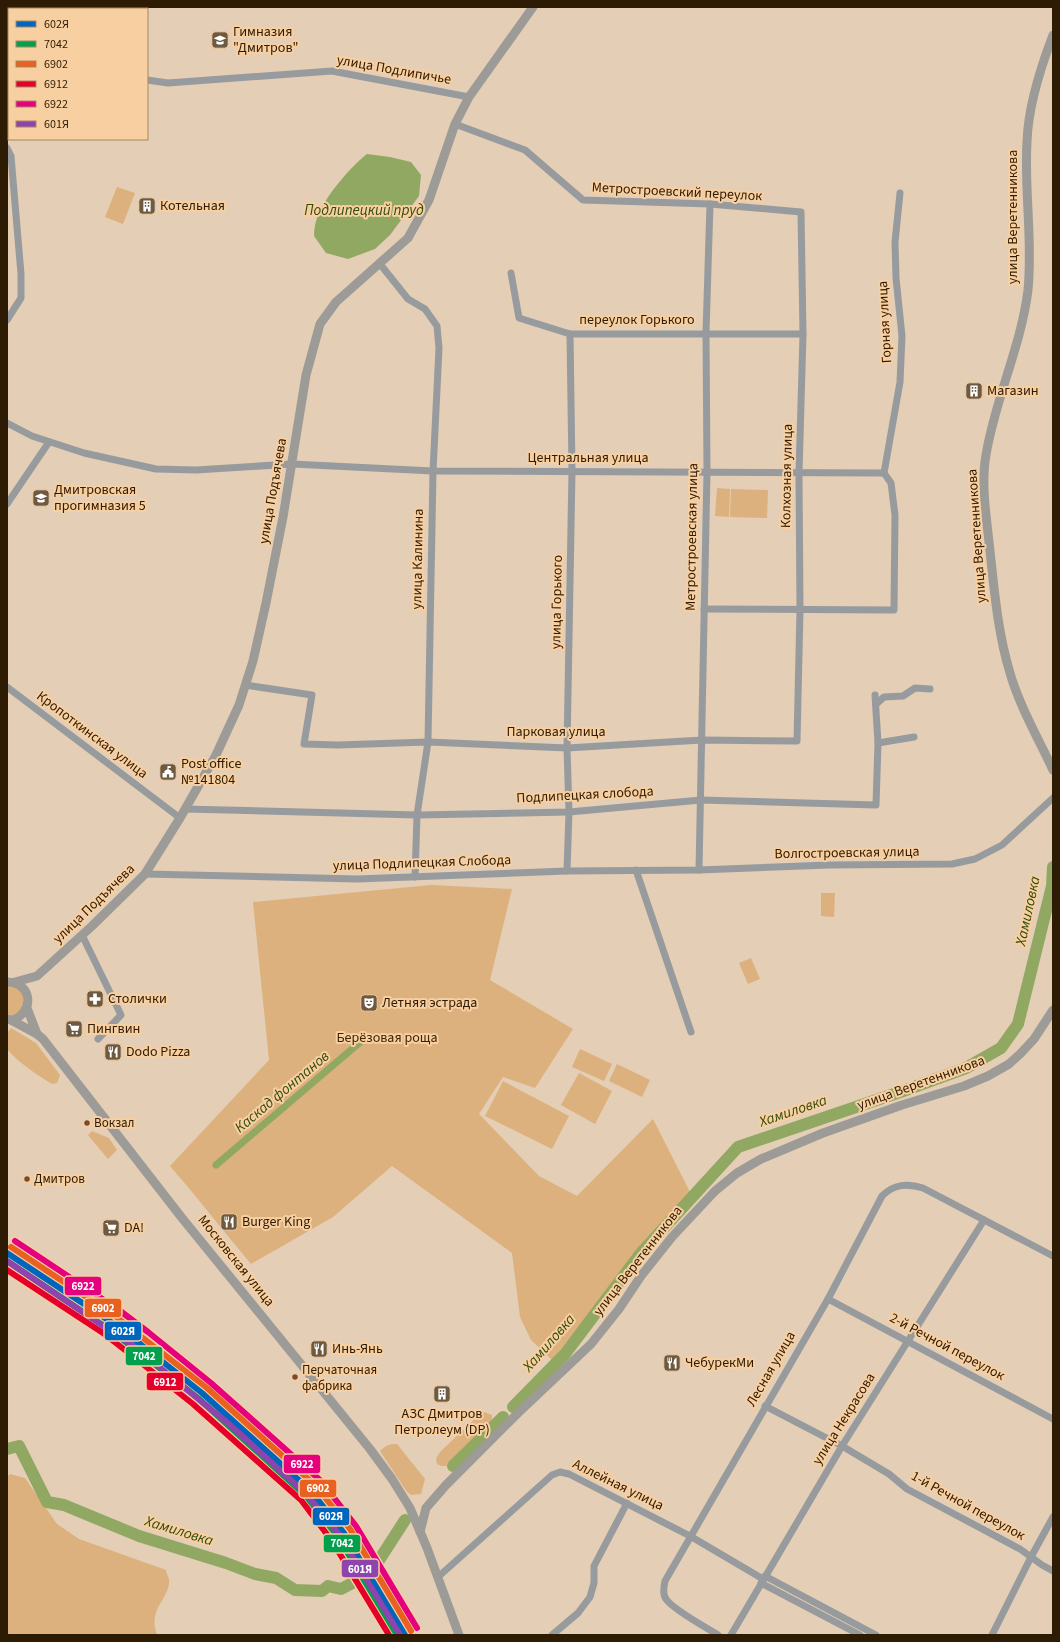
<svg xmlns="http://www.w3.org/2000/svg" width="1060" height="1642" viewBox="0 0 1060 1642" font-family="'Source Sans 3',sans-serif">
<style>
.green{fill:#dcb17d}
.water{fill:#91a863}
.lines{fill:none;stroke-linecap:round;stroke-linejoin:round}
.canal{stroke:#91a863;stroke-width:7}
.river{stroke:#91a863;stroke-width:12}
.minor{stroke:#989b9e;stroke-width:7}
.major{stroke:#9d9b97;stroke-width:9}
.rail-1-casing{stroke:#f8cfa1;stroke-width:9}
.rail-2-casing{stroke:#f8cfa1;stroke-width:9}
.rail-3-casing{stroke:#f8cfa1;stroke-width:9}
.rail-4-casing{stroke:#f8cfa1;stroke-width:9}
.rail-5-casing{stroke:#f8cfa1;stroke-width:9}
.rail-6-casing{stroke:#f8cfa1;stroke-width:9}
.rail-1{stroke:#0065bd;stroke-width:6}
.rail-2{stroke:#029f4d;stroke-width:6}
.rail-3{stroke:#e86120;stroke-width:6}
.rail-4{stroke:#e4002b;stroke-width:6}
.rail-5{stroke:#e5007d;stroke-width:6}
.rail-6{stroke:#8e44ad;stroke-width:6}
.bus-dot{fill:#7a4b2a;stroke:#f8cfa1;stroke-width:1.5}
.labels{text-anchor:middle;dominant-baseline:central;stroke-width:4;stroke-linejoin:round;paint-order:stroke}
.bus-label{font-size:13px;fill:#2e1b03;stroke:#f8cfa1;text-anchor:start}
.poi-label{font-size:14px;fill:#2e1b03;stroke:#f8cfa1;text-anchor:start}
.street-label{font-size:14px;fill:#2e1b03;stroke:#f8cfa1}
.park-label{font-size:14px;fill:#3e2501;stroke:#f8cfa1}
.water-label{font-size:15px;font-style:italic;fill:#314c0d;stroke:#f8cfa1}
.line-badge{stroke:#f8cfa1;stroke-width:1.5}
.badge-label{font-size:11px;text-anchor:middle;font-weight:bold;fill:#fff}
</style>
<rect width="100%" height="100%" fill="#e4ceb5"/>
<g class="green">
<polygon points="117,187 135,193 123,224 105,217"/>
<polygon points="717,488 730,489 729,517 715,516"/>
<polygon points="731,489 768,490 767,518 730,517"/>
<path d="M 431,885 L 512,889 L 490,980 L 573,1029 L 535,1088 L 503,1077 L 479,1114 L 539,1176 L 577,1196 L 653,1119 L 691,1194 L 615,1283 L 552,1360 L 531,1340 L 520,1317 L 512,1253 L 392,1166 L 333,1217 L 251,1264 C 224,1232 198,1198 170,1166 L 269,1060 L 253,902 Z"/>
<polygon points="821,893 835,893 834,917 821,916"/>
<polygon points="751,958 760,979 748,984 739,963"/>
<polygon points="7,984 23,992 23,1010 7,1017"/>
<path d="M 11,1028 L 36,1043 L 60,1075 L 57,1083 L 52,1084 C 36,1074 20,1064 7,1049 L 7,1033 Z"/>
<polygon points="580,1049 612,1064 604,1081 572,1067"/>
<polygon points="617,1064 650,1080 642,1097 609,1081"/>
<polygon points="579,1073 612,1091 595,1124 561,1105"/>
<polygon points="503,1081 569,1116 552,1149 485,1116"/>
<polygon points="92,1131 109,1138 117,1150 108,1159 88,1135"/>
<polygon points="484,1412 492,1415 492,1421 446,1466 441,1466 437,1464 436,1459 440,1452 480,1414"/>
<polygon points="392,1444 397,1444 425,1479 421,1494 411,1495 407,1492 380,1451 386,1446"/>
<path d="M 10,1474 L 25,1478 L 57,1524 L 79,1539 L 166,1570 C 166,1573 168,1576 169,1579 C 171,1598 147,1608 157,1635 L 7,1635 L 7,1477 Z"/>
</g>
<path class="water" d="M 367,154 L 390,157 L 411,162 L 421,175 L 419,196 L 390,235 L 375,249 L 348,259 L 326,253 L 314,236 C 314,230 315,224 317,218 C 323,199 351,166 367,154 Z"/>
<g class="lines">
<polyline class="canal" points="216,1165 365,1038"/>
<g class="river">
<polyline points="513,1407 565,1354 641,1253 738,1147 903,1091 966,1068 1001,1048 1018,1024 1052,886 1053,867"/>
<polyline points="7,1449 19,1446 47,1502 64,1505 139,1536 226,1563 255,1574 276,1578 295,1590 322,1591 328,1586 341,1589 360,1579 369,1573"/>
<polyline points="453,1466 503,1417"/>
<polyline points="374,1568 405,1520"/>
</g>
<g class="minor">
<polyline points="7,60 9,60"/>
<polyline points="147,80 168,83 332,71 469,97"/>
<polyline points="7,118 9,110"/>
<polyline points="7,148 11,156 21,274 21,298 7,320"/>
<polyline points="380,264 408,299 425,309 437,326 439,348 433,471 428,742 417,815 415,877"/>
<polyline points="511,273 519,318 570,334 803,334"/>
<polyline points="7,423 32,436 84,453 156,469 196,470 292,464 433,471 884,473"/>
<polyline points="884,473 900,382 902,336 896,278 895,242 900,193"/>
<polyline points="7,504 49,442"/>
<polyline points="704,609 894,610 895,515 891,483 884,473"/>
<polyline points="245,685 312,695 304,744 338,745 428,742 567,748 702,740 797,741 800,610 799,473 803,334 801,212 710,204 583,200 525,150 455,124"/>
<polyline points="7,687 180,818"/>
<polyline points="876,704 884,697 903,696 915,688 930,689"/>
<polyline points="878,743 914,737"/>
<polyline points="185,809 417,815 569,812 701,800 876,805 878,743 875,695"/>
<polyline points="636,870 691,1032"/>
<polyline points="699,870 707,472 706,333 710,204"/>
<polyline points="567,871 569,812 567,748 572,471 570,334"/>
<polyline points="145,874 357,879 567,871 699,870 829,865 952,864 975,859 1002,845 1053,798"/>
<polyline points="82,935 121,1015 98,1039"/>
<polyline points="828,1299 1053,1419"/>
<polyline points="765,1406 842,1446 889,1474 907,1489 1020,1549 1042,1565 1053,1571"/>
<polyline points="765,1576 876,1635"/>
<polyline points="438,1577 552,1475 560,1472 569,1474 690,1536 763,1579"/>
<polyline points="761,1583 860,1635"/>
<polyline points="552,1635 578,1613 590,1597 594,1583 594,1566 627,1503"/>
<path d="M 718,1635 C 707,1628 672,1609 666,1599 C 662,1594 664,1586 665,1581 L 828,1299 L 882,1196 C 894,1184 907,1183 923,1188 L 1053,1256"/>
<polyline points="731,1635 842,1446 984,1220"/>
<polyline points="992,1635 1031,1557 1053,1517"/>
</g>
<g class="major">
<path d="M 1053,35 C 1040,69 1028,106 1027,142 C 1024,191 1033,240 1028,290 C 1021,347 995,399 986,455 C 981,483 986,514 989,542 C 994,586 997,630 1010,673 C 1019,705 1039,740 1053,770"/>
<path d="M 7,982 C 33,982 35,1014 11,1020"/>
<polyline points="15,982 37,976 92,926 145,874 180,818 216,755 239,705 253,661 266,603 283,517 306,375 320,324 336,302 408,238 429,200 455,124 469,97 533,7"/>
<polyline points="27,1008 37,1034"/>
<polyline points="7,1019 11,1020 37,1034 43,1039 182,1218 370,1449 392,1479 410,1508 427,1548 459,1635"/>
<polyline points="420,1532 426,1508 446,1485 518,1413 591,1344 619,1309 641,1276 672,1237 715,1191 737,1173 761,1159 823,1133 902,1105 964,1086 988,1076 1009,1064 1021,1053 1034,1039 1053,1010"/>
</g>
<defs>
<polyline id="rail-1" points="7,1253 111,1322 139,1343 202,1393 311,1491 344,1533 405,1635"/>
<polyline id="rail-2" points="7,1261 107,1328 135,1349 198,1398 306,1496 338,1537 397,1635"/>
<polyline id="rail-3" points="11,1247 115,1316 143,1338 207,1388 316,1486 350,1529 411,1631"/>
<polyline id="rail-4" points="7,1270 103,1333 130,1354 193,1404 301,1500 332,1541 389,1635"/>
<polyline id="rail-5" points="15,1241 119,1310 148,1332 211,1383 321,1481 356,1526 417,1628"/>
<polyline id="rail-6" points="7,1261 136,1348 230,1425 306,1494 339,1534 400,1635"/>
</defs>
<use href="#rail-1" class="rail-1-casing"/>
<use href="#rail-2" class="rail-2-casing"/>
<use href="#rail-3" class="rail-3-casing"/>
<use href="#rail-4" class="rail-4-casing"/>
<use href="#rail-5" class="rail-5-casing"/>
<use href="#rail-6" class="rail-6-casing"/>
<use href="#rail-1" class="rail-1"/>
<use href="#rail-2" class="rail-2"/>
<use href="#rail-3" class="rail-3"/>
<use href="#rail-4" class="rail-4"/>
<use href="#rail-5" class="rail-5"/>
<use href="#rail-6" class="rail-6"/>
</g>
<defs>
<symbol id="school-square" viewBox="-11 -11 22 22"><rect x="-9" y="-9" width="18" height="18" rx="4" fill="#6e5a41" stroke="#f8cfa1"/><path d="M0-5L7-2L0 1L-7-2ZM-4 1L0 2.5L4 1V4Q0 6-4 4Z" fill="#fff"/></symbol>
<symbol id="building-square" viewBox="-11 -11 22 22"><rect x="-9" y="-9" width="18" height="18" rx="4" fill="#6e5a41" stroke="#f8cfa1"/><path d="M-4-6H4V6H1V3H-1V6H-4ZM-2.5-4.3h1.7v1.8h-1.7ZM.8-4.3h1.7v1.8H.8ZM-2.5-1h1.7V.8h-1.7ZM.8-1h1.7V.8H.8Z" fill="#fff"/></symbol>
<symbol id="civic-square" viewBox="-11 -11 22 22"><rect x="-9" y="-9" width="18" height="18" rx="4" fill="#6e5a41" stroke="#f8cfa1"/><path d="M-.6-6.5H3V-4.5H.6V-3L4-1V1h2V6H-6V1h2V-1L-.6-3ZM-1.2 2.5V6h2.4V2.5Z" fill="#fff"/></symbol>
<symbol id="pharmacy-square" viewBox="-11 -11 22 22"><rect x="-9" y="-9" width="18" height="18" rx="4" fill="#6e5a41" stroke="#f8cfa1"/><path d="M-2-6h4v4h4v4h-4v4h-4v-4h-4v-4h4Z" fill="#fff"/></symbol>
<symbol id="theatre-square" viewBox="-11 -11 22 22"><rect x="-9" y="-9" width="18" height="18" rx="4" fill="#6e5a41" stroke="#f8cfa1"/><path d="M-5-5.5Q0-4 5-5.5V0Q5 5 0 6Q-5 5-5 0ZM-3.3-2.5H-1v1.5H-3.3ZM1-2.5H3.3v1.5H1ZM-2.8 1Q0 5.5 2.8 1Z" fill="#fff"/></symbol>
<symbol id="supermarket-square" viewBox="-11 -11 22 22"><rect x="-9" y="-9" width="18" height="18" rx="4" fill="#6e5a41" stroke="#f8cfa1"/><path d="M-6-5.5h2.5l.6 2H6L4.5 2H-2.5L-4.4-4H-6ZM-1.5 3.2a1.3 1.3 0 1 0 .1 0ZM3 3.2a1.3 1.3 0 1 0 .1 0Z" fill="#fff"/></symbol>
<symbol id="restaurant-square" viewBox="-11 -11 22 22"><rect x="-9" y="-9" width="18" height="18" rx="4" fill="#6e5a41" stroke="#f8cfa1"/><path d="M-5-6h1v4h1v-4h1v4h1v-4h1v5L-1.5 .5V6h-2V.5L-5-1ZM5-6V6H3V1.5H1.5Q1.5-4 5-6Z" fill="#fff"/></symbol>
</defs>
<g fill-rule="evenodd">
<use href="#school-square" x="210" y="30" width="20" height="20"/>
<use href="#building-square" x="137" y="196" width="20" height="20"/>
<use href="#building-square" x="964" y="381" width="20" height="20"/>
<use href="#school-square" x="31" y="488" width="20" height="20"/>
<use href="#civic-square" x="158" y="762" width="20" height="20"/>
<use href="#pharmacy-square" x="85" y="989" width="20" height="20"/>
<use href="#theatre-square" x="359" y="993" width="20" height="20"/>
<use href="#supermarket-square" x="64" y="1019" width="20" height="20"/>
<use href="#restaurant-square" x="103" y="1042" width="20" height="20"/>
<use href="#restaurant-square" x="219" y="1212" width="20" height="20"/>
<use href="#supermarket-square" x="101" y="1218" width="20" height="20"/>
<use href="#restaurant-square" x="309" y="1339" width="20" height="20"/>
<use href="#restaurant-square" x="662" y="1353" width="20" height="20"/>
<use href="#building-square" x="432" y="1384" width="20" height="20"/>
</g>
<g class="bus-dot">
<circle cx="87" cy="1123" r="3.5"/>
<circle cx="27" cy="1179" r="3.5"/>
<circle cx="295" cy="1377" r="3.5"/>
</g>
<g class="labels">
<g class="bus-label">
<text x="94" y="1123">Вокзал</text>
<text x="34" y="1179">Дмитров</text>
<text x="302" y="1370">Перчаточная<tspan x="302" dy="16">фабрика</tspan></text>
</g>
<g class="poi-label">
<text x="233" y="32">Гимназия<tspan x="233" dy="16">"Дмитров"</tspan></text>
<text x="160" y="206">Котельная</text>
<text x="987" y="391">Магазин</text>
<text x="54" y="490">Дмитровская<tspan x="54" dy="16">прогимназия 5</tspan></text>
<text x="181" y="764">Post office<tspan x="181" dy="16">№141804</tspan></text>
<text x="108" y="999">Столички</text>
<text x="382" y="1003">Летняя эстрада</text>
<text x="87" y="1029">Пингвин</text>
<text x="126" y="1052">Dodo Pizza</text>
<text x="242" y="1222">Burger King</text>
<text x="124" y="1228">DA!</text>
<text x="332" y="1349">Инь-Янь</text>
<text x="685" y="1363">ЧебурекМи</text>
<text x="442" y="1414" text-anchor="middle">АЗС Дмитров<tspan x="442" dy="16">Петролеум (DP)</tspan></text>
</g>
<g class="street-label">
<text transform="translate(394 70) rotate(10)">улица Подлипичье</text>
<text transform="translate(677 192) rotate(3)">Метростроевский переулок</text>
<text transform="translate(1013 217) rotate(-90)">улица Веретенникова</text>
<text x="637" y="320">переулок Горького</text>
<text transform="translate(885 322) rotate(-93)">Горная улица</text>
<text x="588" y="458">Центральная улица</text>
<text transform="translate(787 476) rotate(-89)">Колхозная улица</text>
<text transform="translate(273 491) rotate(-80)">улица Подъячева</text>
<text transform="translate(977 536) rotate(-94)">улица Веретенникова</text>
<text transform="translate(692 537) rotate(-89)">Метростроевская улица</text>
<text transform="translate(418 559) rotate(-89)">улица Калинина</text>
<text transform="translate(557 602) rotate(-89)">улица Горького</text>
<text x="556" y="732">Парковая улица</text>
<text transform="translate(92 735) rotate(37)">Кропоткинская улица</text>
<text transform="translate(585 795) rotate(-3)">Подлипецкая слобода</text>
<text transform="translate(847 853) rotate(-1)">Волгостроевская улица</text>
<text transform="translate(422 863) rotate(-2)">улица Подлипецкая Слобода</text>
<text transform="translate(94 904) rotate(-44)">улица Подъячева</text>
<text transform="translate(921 1083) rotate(-20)">улица Веретенникова</text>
<text transform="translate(236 1261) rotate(51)">Московская улица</text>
<text transform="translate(638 1261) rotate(-52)">улица Веретенникова</text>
<text transform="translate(947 1347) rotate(28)">2-й Речной переулок</text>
<text transform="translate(771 1369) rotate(-60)">Лесная улица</text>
<text transform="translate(844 1419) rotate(-58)">улица Некрасова</text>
<text transform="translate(618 1485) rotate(26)">Аллейная улица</text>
<text transform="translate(968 1506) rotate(29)">1-й Речной переулок</text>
</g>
<g class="park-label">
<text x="387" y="1038">Берёзовая роща</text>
</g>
<g class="water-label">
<text x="364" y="210">Подлипецкий пруд</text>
<text transform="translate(1028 911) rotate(-78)">Хамиловка</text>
<text transform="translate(282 1092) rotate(-40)">Каскад фонтанов</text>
<text transform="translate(793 1111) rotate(-19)">Хамиловка</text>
<text transform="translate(549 1343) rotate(-49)">Хамиловка</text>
<text transform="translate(179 1531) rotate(17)">Хамиловка</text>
</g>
</g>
<g class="line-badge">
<rect x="64" y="1276" width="38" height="20" rx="4" fill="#e5007d"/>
<rect x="84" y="1298" width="38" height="20" rx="4" fill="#e86120"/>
<rect x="104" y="1321" width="38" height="20" rx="4" fill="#0065bd"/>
<rect x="125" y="1346" width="38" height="20" rx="4" fill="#029f4d"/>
<rect x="146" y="1372" width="38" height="19" rx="4" fill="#e4002b"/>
<rect x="283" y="1454" width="38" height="20" rx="4" fill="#e5007d"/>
<rect x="299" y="1479" width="38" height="19" rx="4" fill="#e86120"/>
<rect x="312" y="1507" width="38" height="19" rx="4" fill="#0065bd"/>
<rect x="323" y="1534" width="38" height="19" rx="4" fill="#029f4d"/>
<rect x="341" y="1559" width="38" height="19" rx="4" fill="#8e44ad"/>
</g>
<g class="badge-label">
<text x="83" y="1290">6922</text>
<text x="103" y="1312">6902</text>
<text x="123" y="1335">602Я</text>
<text x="144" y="1360">7042</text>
<text x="165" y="1386">6912</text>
<text x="302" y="1468">6922</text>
<text x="318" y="1492">6902</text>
<text x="331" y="1520">602Я</text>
<text x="342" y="1547">7042</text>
<text x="360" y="1573">601Я</text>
</g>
<rect width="1060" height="1642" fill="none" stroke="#2e1b03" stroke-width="16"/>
<rect x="8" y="8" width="140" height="132" fill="#f8cfa1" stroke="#a78762"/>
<rect x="16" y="21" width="20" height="6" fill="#0065bd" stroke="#a78762"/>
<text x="44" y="28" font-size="12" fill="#2e1b03">602Я</text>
<rect x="16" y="41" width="20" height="6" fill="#029f4d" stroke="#a78762"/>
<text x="44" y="48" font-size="12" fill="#2e1b03">7042</text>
<rect x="16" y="61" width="20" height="6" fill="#e86120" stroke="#a78762"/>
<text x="44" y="68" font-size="12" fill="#2e1b03">6902</text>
<rect x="16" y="81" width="20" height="6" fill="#e4002b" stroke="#a78762"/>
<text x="44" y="88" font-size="12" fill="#2e1b03">6912</text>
<rect x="16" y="101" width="20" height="6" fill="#e5007d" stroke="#a78762"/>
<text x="44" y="108" font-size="12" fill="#2e1b03">6922</text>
<rect x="16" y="121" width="20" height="6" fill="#8e44ad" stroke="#a78762"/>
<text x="44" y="128" font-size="12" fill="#2e1b03">601Я</text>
</svg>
